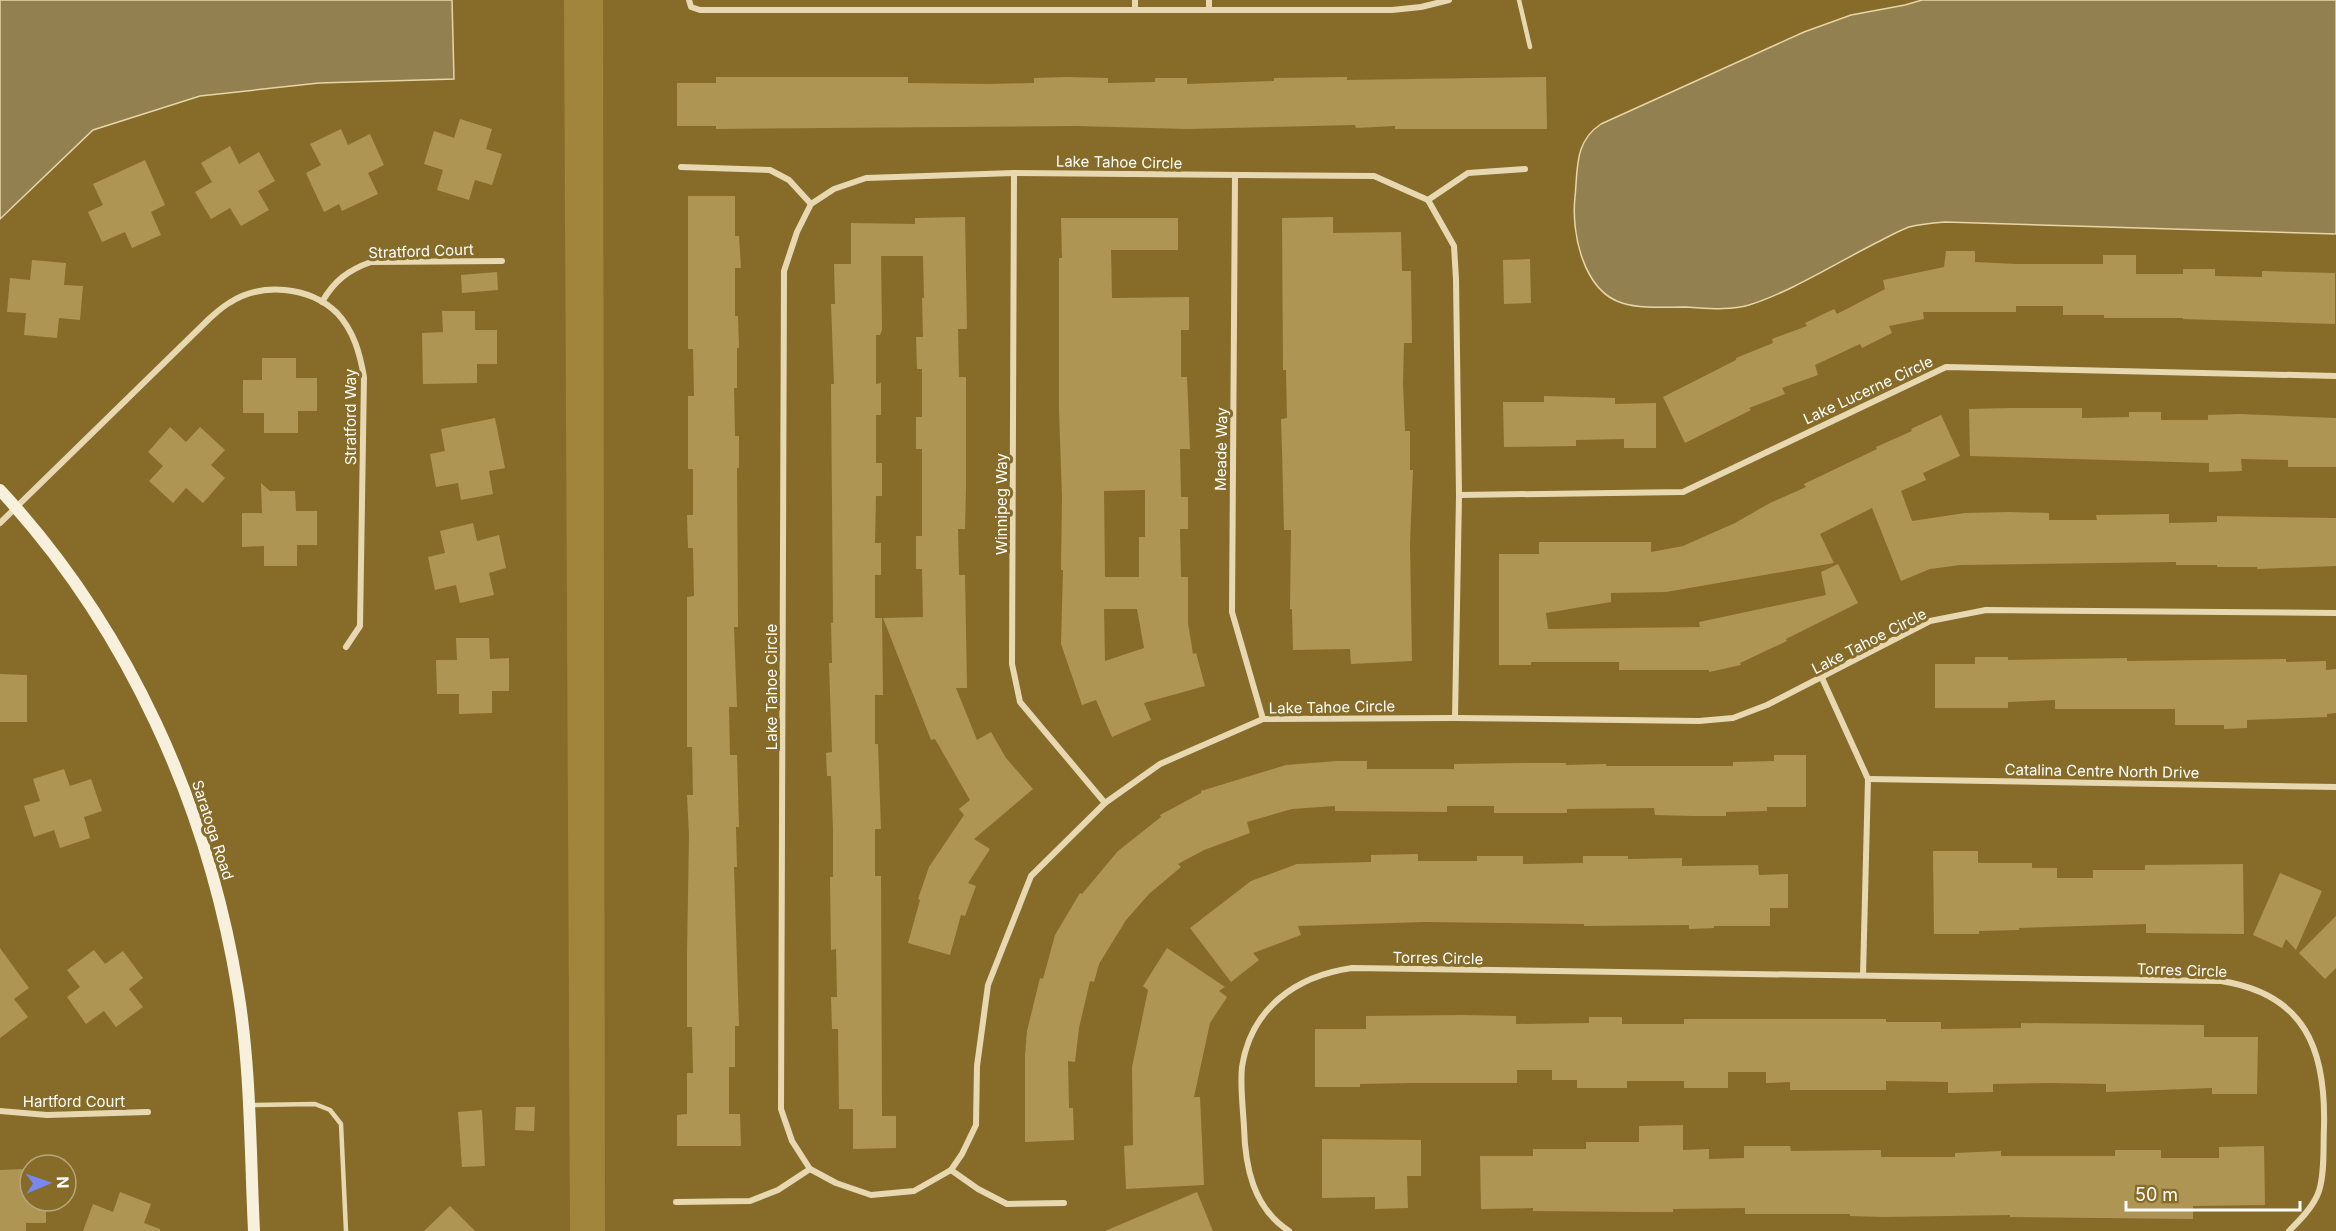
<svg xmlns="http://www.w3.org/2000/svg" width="2336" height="1231" viewBox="0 0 2336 1231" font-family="Inter,sans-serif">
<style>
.green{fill:#a2853c}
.water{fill:#928050;stroke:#e8d5a7;stroke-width:1.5}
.building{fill:#af9554;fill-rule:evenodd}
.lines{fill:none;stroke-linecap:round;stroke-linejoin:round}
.lane{stroke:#e8d8b2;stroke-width:4.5}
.street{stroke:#e8d8b2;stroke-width:6}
.secondary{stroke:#f7f0dc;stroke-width:12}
.labels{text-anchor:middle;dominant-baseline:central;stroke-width:6;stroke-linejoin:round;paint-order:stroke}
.street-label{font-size:15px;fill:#fff;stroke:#866c28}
</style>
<rect width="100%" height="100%" fill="#866c28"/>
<polygon class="green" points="564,0 603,0 605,1231 570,1231"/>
<g class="water">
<polygon points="0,0 452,0 454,79 319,83 200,96 93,130 0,219"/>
<path d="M 1922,0 L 2336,0 L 2336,234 L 1945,222 C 1933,223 1921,224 1909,227 C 1896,232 1884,239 1872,245 C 1835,264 1788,293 1749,305 C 1729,311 1706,308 1685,307 C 1665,307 1641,309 1622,303 C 1583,291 1571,232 1575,197 C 1578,168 1574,142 1601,124 L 1804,32 L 1851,15 L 1905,5 Z"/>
</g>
<g class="building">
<polygon points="716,77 908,77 908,83 988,84 1034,83 1034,78 1067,77 1108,78 1108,83 1155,82 1155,78 1187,78 1187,84 1274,81 1274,78 1347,77 1347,80 1546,77 1547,129 1395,129 1395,126 1356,128 1355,125 1187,129 1076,126 716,129 716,126 677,126 677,83 716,83"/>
<polygon points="460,119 492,129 486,149 502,154 492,185 475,180 469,200 437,190 443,170 424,164 434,131 454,138"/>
<polygon points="341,129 348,145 370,134 384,165 368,173 378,194 342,211 339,204 324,212 306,173 321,165 310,144"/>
<polygon points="230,146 239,164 259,152 275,181 258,191 269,210 241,226 230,208 211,219 195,192 212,182 201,163"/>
<polygon points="145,160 165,205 151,212 161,235 132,248 125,232 102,242 88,212 103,205 93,184"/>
<polygon points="688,196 735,196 735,236 739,236 741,268 735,268 735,316 738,316 739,348 737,348 737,388 734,388 735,436 739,436 739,468 737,468 738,627 734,627 737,707 729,707 730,755 737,755 739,827 736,827 737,867 734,867 739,1026 735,1026 735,1067 729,1067 729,1114 740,1114 741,1146 677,1146 677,1115 687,1114 687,1073 693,1073 692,1027 687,1027 687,955 689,835 687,795 693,795 692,747 687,747 687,597 694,596 693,548 688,548 687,515 693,515 693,469 688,469 688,396 694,396 693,349 688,349"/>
<polygon points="965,217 967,329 958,329 959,377 966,377 966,488 965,529 958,529 959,575 965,575 967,688 956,688 977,740 991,732 1006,758 1033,789 974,839 990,849 968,883 976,886 965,916 961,915 950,955 908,943 920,900 918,899 929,867 964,815 959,809 970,800 935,739 931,740 883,618 923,617 922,569 916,569 916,536 922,536 922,449 916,449 916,417 922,417 922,369 917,369 916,337 923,337 922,298 924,298 923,256 881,256 882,330 880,335 876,335 876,384 881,383 881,415 876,415 876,463 882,463 882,496 876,496 875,543 881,543 881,575 875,575 875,618 882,618 883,695 875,695 875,744 878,744 881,829 875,829 875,876 881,876 882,1116 896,1116 896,1148 853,1149 853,1109 839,1109 838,1029 832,1029 831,997 837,997 836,949 831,950 830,877 833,877 833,829 831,776 827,776 826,753 832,752 829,663 832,663 831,623 833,623 831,384 834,384 831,304 835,304 834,264 851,264 851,223 915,224 915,218"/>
<polygon points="1333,217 1333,233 1401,232 1402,271 1411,271 1412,343 1404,343 1403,383 1405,431 1410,431 1410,470 1413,470 1410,543 1412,661 1351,664 1350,649 1293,650 1292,609 1290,609 1291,530 1284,530 1282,450 1281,419 1287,418 1286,370 1283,370 1282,218"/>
<path d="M 1061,218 L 1178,218 L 1178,250 L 1111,250 L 1112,298 L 1189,297 L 1189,330 L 1181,330 L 1181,377 L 1187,377 L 1190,449 L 1180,449 L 1181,497 L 1188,497 L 1188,529 L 1180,529 L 1181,577 L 1188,577 L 1188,623 L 1193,654 L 1196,653 L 1205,686 L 1144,703 L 1151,720 L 1112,737 L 1096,700 L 1082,705 L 1061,644 L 1063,570 L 1061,570 L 1062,497 L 1059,410 L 1059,258 L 1062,258 ZM 1145,490 L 1145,537 L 1139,537 L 1139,577 L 1105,577 L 1104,491 ZM 1104,609 L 1137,609 L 1144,648 L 1105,661 Z"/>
<polygon points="1946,251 1975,251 1975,262 2016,264 2103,264 2103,255 2136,255 2136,274 2183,274 2183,269 2215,269 2215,276 2262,277 2262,271 2335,273 2335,324 2183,319 2183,318 2104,318 2104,315 2063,315 2063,306 2016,306 2016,312 1923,312 1924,319 1889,326 1892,333 1862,348 1860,344 1815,365 1818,375 1782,388 1785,394 1749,408 1751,410 1685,443 1663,397 1736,360 1736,358 1773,343 1772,339 1807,326 1805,323 1834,309 1837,314 1885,289 1883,280 1944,267"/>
<polygon points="1530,259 1531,303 1504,304 1503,260"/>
<polygon points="32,260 66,263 64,285 83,286 80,320 59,318 57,338 24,335 26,313 7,312 10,278 30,280"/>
<polygon points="497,272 498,290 462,293 461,275"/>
<polygon points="442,311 475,311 475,330 497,330 497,364 477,364 477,383 423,384 422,333 443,332"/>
<polygon points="262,358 296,358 296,378 317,378 317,411 298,411 298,433 264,433 264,413 243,413 243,380 262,380"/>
<polygon points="1544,396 1615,398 1615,404 1656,403 1656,448 1624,448 1624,439 1576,440 1576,446 1504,447 1503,402 1544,402"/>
<polygon points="2010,408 2082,408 2082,418 2129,417 2129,412 2161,412 2161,420 2208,420 2208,415 2240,414 2336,418 2336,467 2288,467 2288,460 2241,459 2242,471 2209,472 2209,463 1970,456 1969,409"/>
<polygon points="1941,415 1960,456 1923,473 1926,480 1901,491 1912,521 1965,513 2009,512 2049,513 2049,520 2097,520 2096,515 2169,514 2169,523 2217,522 2217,516 2336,518 2336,566 2257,569 2257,567 2217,567 2217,565 2176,565 2176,562 1960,565 1930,569 1901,581 1872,508 1820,534 1834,563 1666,592 1611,593 1611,602 1546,613 1548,629 1700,627 1699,622 1826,595 1821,572 1838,564 1858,603 1786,639 1787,641 1740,663 1741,665 1709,672 1709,670 1619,670 1619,662 1531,662 1531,665 1499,665 1499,554 1539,554 1539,542 1651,542 1651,552 1683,546 1735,523 1770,503 1806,487 1804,484 1877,449 1876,447 1912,431 1911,429"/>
<polygon points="495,418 505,468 489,471 493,494 461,500 458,483 436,487 430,454 445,451 441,429"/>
<polygon points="170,427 186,442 200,427 225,450 211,465 225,478 203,503 186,488 173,503 149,481 163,466 148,452"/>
<polygon points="261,483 270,491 295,491 296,511 317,511 317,545 297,545 297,566 264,566 264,546 242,547 242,513 262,513"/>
<polygon points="473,523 477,541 499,535 506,568 489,573 494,595 460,603 456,585 435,590 428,557 445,553 440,531"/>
<polygon points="456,638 489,638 490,659 509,658 509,691 492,691 492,713 459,714 459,694 437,694 436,660 457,660"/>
<polygon points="1975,657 2008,657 2008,660 2127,658 2127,661 2286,659 2286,662 2326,661 2326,670 2336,669 2336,713 2327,714 2327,717 2247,720 2247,728 2224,729 2224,725 2175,725 2175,709 2055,709 2055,700 2008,702 2008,708 1935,708 1935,664 1975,664"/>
<polygon points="0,674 27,675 27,722 0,722"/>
<polygon points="1774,755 1806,755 1806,807 1767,807 1767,811 1726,812 1726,816 1693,816 1655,815 1654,808 1567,809 1567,813 1494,813 1494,806 1447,806 1447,812 1335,811 1335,806 1292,809 1247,822 1250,833 1204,850 1178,864 1181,867 1149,894 1126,920 1099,964 1094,982 1090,981 1079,1028 1075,1062 1068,1061 1069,1108 1073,1108 1074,1140 1025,1142 1025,1055 1027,1031 1040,978 1043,979 1055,935 1080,893 1082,894 1118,851 1161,817 1160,815 1201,793 1201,791 1286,765 1337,761 1367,761 1367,769 1454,769 1454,764 1526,763 1566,763 1566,765 1606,764 1606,766 1733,766 1733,762 1774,761"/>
<polygon points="64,769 70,786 91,779 102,811 84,817 90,838 60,848 54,830 34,837 24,806 40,801 33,779"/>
<polygon points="1933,851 1978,851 1978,863 2032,863 2032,868 2057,868 2057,878 2093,878 2093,870 2145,870 2145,865 2243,864 2244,934 2146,933 2146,924 2019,928 2019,930 1979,931 1979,934 1934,934"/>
<polygon points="1418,854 1418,861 1477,861 1477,856 1523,856 1523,864 1583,863 1583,856 1628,856 1628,859 1682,858 1682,866 1758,865 1759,875 1788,874 1788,908 1770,908 1770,926 1714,926 1714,928 1689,929 1689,925 1584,926 1584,924 1425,922 1298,926 1301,935 1253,953 1259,960 1231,982 1190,928 1251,881 1297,864 1371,862 1371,855"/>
<polygon points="2280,873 2322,891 2296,950 2286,939 2282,948 2253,935"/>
<polygon points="2336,916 2336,968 2325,979 2299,953"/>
<polygon points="0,948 29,988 14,999 28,1017 0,1038"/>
<polygon points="1167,948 1225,987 1219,991 1227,997 1210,1023 1194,1097 1200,1097 1204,1185 1126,1189 1124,1146 1133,1145 1132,1067 1148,990 1143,986"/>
<polygon points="94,950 105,964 123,951 143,978 129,989 143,1007 116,1027 104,1011 86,1024 67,997 80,987 67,970"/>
<polygon points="1463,1015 1516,1016 1516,1024 1589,1023 1589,1017 1622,1017 1622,1024 1684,1024 1684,1019 1886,1019 1886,1022 1941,1022 1941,1029 2021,1028 2021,1023 2204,1025 2204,1037 2258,1037 2257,1094 2212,1094 2212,1088 2106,1092 2106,1084 2053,1083 1993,1084 1993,1092 1948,1093 1948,1082 1886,1081 1886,1090 1790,1090 1790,1082 1766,1083 1766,1072 1728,1072 1728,1088 1684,1088 1684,1081 1627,1081 1627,1088 1577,1088 1577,1080 1552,1080 1552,1070 1517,1070 1517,1083 1411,1083 1360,1084 1360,1087 1315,1087 1315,1029 1366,1029 1366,1016"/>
<polygon points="516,1107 535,1107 534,1131 515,1130"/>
<polygon points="482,1110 485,1166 462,1167 458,1112"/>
<polygon points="1683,1125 1683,1150 1709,1149 1709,1159 1744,1158 1744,1146 1790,1146 1791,1151 1881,1150 1881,1157 1955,1157 1955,1153 2001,1151 2001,1156 2115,1156 2115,1150 2161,1150 2161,1158 2219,1158 2219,1147 2264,1146 2265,1205 2193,1206 2193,1219 2010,1217 2010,1215 1884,1217 1850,1216 1850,1214 1745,1214 1745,1208 1673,1209 1673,1212 1640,1212 1533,1211 1533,1208 1481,1209 1480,1156 1533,1156 1533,1149 1586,1149 1586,1142 1639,1142 1639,1126"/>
<polygon points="1322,1139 1421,1140 1421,1176 1407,1176 1408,1208 1375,1209 1375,1197 1322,1198"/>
<polygon points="24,1169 25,1190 30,1190 30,1201 46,1201 46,1223 26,1223 26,1231 0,1231 0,1170"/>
<polygon points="120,1192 151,1204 144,1223 160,1229 160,1231 83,1231 93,1204 113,1212"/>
<polygon points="1197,1192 1213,1231 1105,1231"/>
<polygon points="450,1206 475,1231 424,1231"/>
</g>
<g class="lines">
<g class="lane">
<polyline points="1519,0 1530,47"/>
<polyline points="251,1105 315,1104 330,1110 341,1124 346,1231"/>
</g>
<g class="street">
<polyline points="689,0 691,7 700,10 1392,10 1421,7 1449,0"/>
<polyline points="1135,10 1135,0"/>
<polyline points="1209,10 1209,0"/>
<polyline points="681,167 770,170 789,180 811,204 834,189 866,178 1014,173 1374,176 1428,200 1468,173 1525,169"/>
<polyline points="1014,173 1012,664 1020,702 1105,803"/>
<polyline points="1235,175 1232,612 1263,719"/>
<polyline points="1428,200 1454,246 1456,279 1459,495 1455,718"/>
<path d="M 322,302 C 334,281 348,270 371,262 L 502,261"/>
<polyline points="1459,495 1683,492 1946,367 2336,376"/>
<path d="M 0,523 L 210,318 C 216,313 222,307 229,303 C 261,282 309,286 337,313 C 354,331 360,354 364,377 L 360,626 L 346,647"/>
<polyline points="1822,678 1868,779 1863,975"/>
<polyline points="1868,779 2336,787"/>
<polyline points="0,1111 47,1115 148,1112"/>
<polyline points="810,1169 792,1141 781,1109 784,271 797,232 811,204"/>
<polyline points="951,1170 962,1154 976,1125 977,1066 988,985 1031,876 1105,803 1160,764 1263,719 1455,718 1699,721 1733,718 1767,705 1930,621 1986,610 2336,613"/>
<polyline points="676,1202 750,1201 778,1190 810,1169 836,1183 871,1195 914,1191 951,1170 978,1189 1007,1204 1064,1203"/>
<path d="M 1289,1231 C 1253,1208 1245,1166 1244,1127 C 1243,1108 1240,1086 1242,1067 C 1251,1008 1296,976 1352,968 L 2221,981 C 2305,994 2326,1049 2324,1127 C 2323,1147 2325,1172 2319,1191 C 2314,1206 2300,1220 2289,1231"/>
</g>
<path class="secondary" d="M 0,490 C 128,628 208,806 238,991 C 251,1070 250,1151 254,1231"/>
</g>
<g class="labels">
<g class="street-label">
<text transform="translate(1119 162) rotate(1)">Lake Tahoe Circle</text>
<text transform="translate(421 251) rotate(-2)">Stratford Court</text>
<text transform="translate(1868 390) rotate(-25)">Lake Lucerne Circle</text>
<text transform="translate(350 417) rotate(-90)">Stratford Way</text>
<text transform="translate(1221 449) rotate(-89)">Meade Way</text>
<text transform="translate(1001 504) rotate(-90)">Winnipeg Way</text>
<text transform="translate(1869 641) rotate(-27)">Lake Tahoe Circle</text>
<text transform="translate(771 687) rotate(-90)">Lake Tahoe Circle</text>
<text transform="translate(1332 707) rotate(-1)">Lake Tahoe Circle</text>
<text transform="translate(2102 771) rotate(1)">Catalina Centre North Drive</text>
<text transform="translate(213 830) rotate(72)">Saratoga Road</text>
<text transform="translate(1438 958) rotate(1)">Torres Circle</text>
<text transform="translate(2182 970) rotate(2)">Torres Circle</text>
<text x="74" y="1101">Hartford Court</text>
</g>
</g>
<g transform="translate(48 1183) rotate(88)"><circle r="28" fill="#866c28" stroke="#b6a77e" stroke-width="1.5"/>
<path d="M0-4.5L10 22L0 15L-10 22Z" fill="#7987f0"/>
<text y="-9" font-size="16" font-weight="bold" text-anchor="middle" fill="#ffffff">N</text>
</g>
<path d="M2126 1201v9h174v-9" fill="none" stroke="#ffffff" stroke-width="3"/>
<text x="2135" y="1201" font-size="18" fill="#ffffff" stroke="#866c28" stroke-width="4.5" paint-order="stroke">50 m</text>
</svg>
